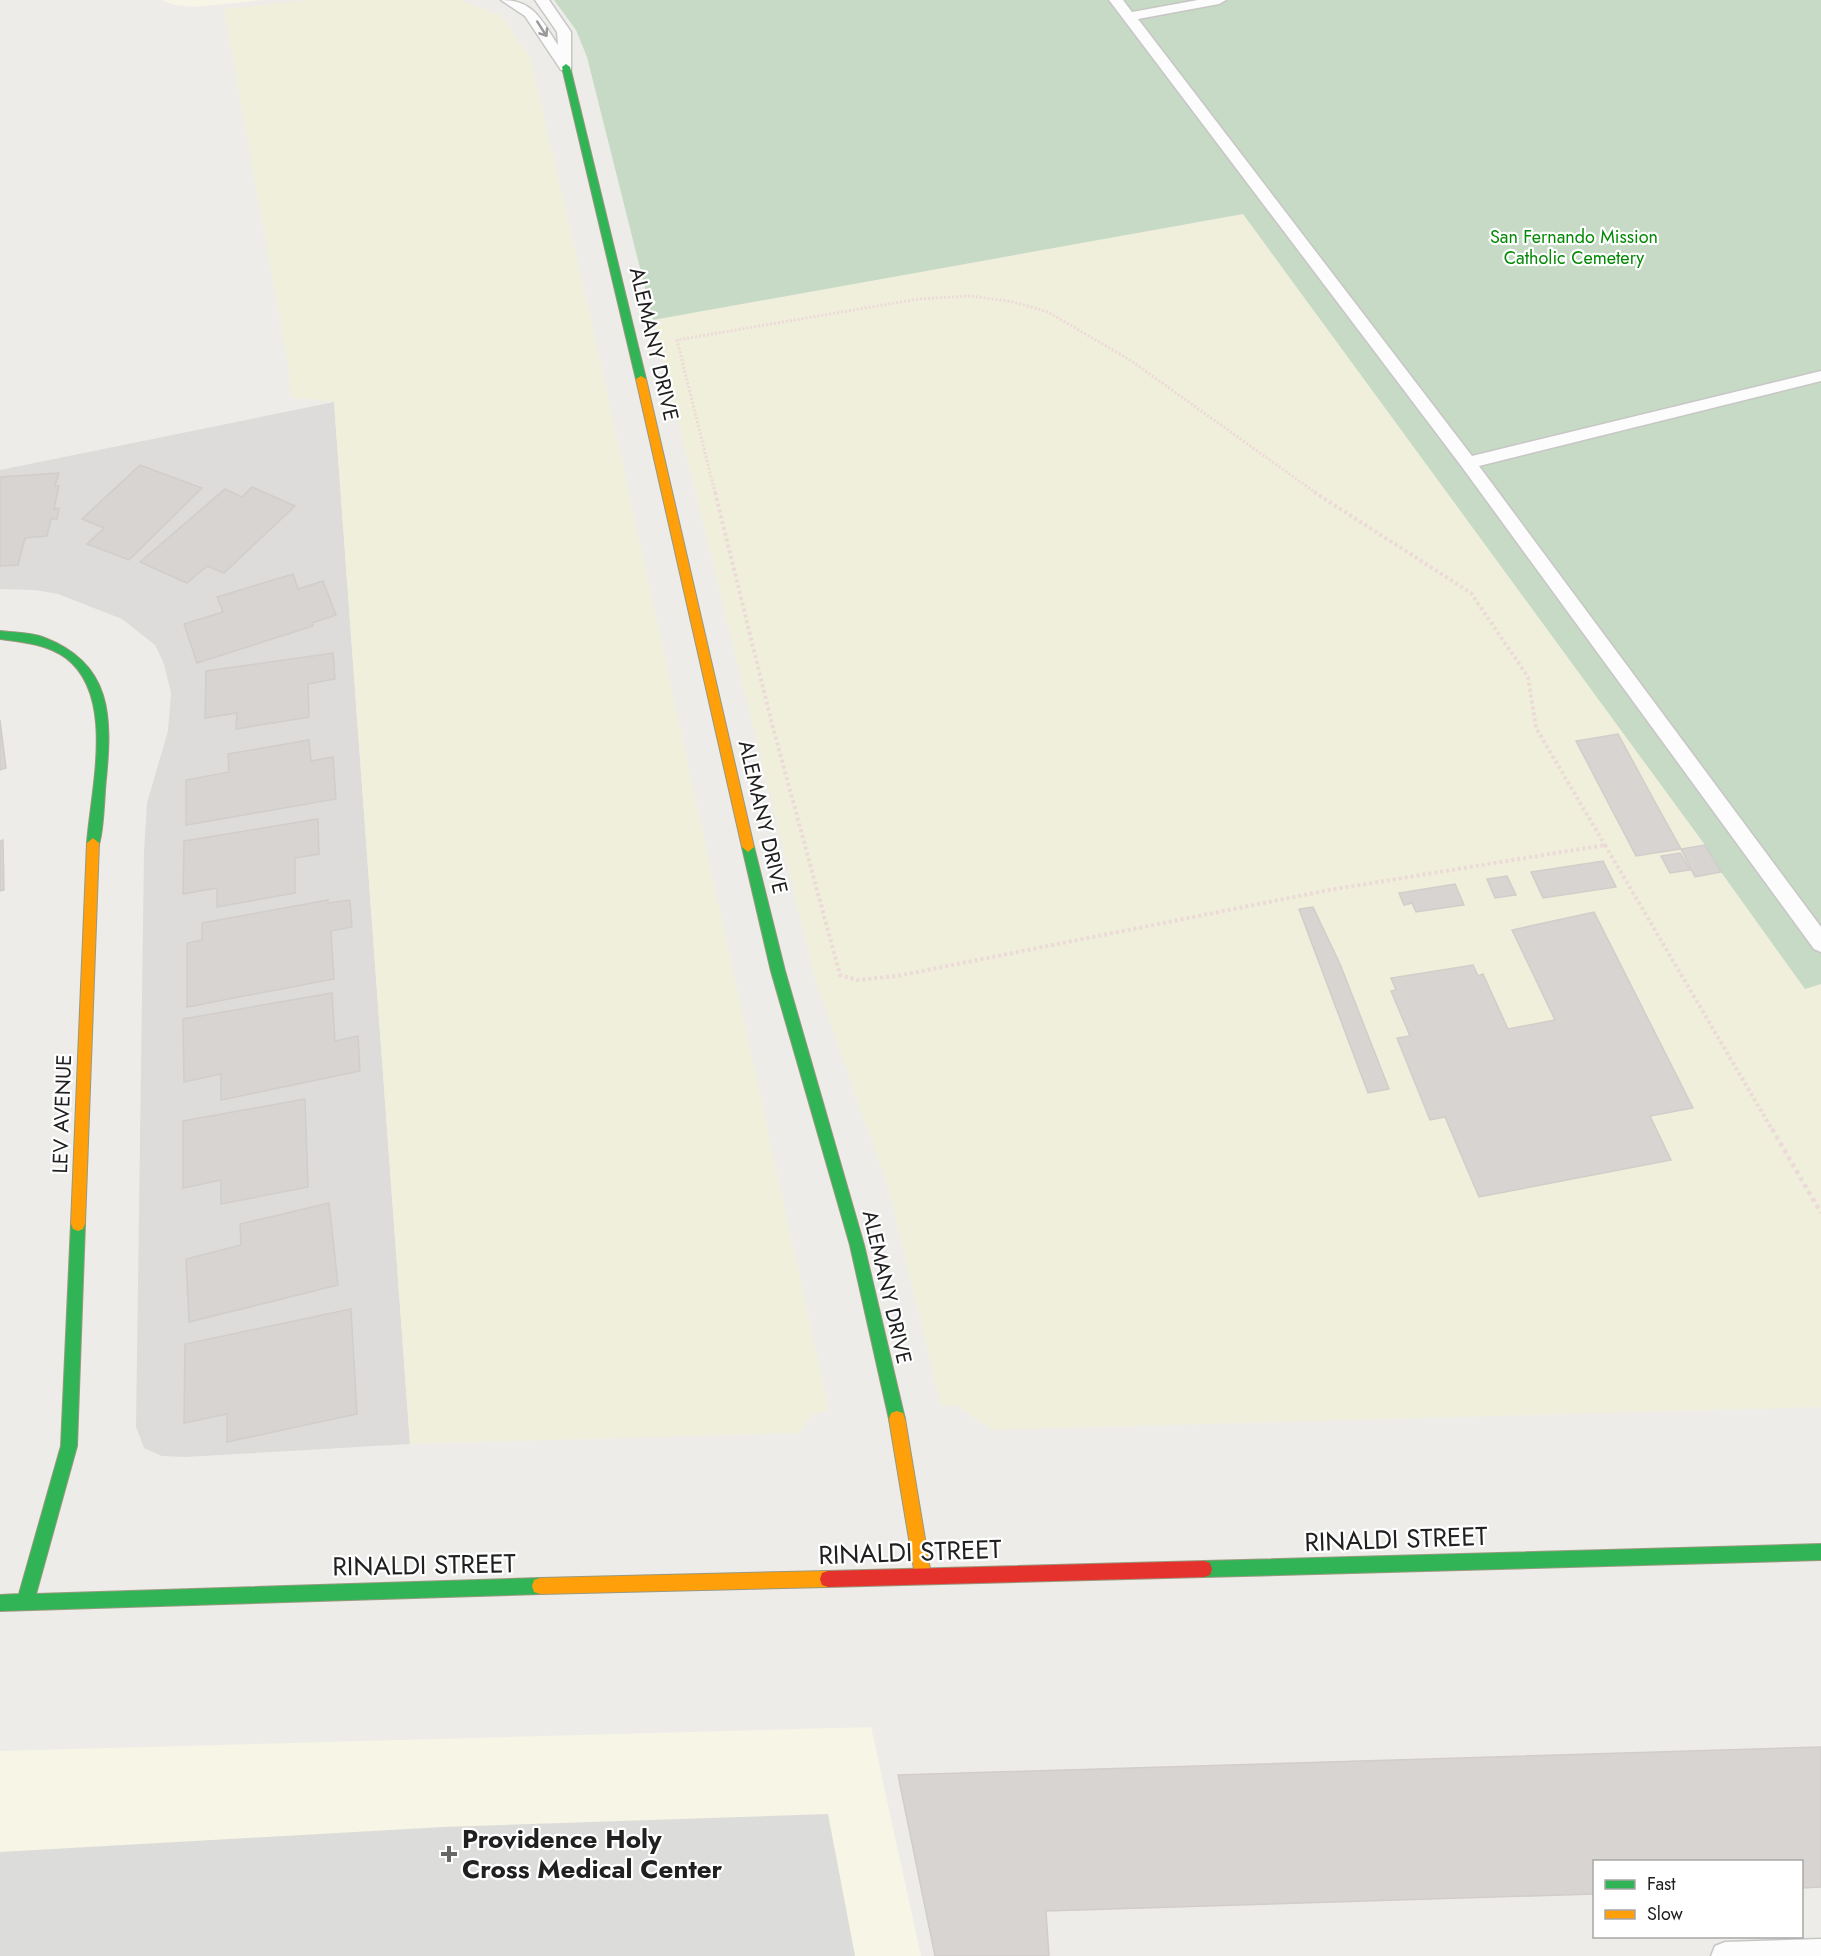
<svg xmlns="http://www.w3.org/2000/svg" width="1821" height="1956" viewBox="0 0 1821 1956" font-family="Jost,sans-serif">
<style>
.residential{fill:#dddcda}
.education{fill:#f7f5e5}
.religious{fill:#dcdcda}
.farmland{fill:#f0efdb}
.cemetery{fill:#c6dac5}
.building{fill:#d7d4d1;stroke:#d2cdca;stroke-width:1.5}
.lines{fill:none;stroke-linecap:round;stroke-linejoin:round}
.lane-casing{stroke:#c7c6c5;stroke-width:3}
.fast-casing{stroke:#99997f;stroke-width:2}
.slow-casing{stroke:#99997f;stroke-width:2}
.jam-casing{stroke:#99997f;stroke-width:2}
.path-far2{stroke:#ecdad9;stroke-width:3;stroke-dasharray:2 2;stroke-linecap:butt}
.path-far1{stroke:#ecdad9;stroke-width:4;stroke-dasharray:3 3;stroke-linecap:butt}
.path{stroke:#ecdad9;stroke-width:4.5;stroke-dasharray:4 4;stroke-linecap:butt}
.lane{fill:#fcfcfc;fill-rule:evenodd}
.fast{fill:#30b455;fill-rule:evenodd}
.slow{fill:#ff9f0a;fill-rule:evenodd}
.jam{fill:#e5322d;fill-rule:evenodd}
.oneway{stroke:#999}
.poi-dot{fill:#686766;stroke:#fff;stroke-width:2}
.labels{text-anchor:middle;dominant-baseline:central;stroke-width:4.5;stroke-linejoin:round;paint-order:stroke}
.far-park-label{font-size:18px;fill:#038904;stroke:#fff}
.street-label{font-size:21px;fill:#202020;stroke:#fff}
.near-street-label{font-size:26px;fill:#202020;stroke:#fff}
.near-poi-label{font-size:26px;font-weight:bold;fill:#202020;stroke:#fff;text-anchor:start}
</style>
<rect width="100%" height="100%" fill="#eeece9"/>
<polygon class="residential" points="334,402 410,1444 185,1457 162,1456 144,1448 136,1427 144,852 147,803 168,731 171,693 164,664 155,645 122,619 58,594 35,590 0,589 0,470"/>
<g class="education">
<polygon points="162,0 265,0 194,7 174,5"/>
<polygon points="871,1727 921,1956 0,1956 0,1751"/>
</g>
<polygon class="religious" points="828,1814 855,1956 0,1956 0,1852 443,1827"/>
<g class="farmland">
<polygon points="312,0 459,0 502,16 530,57 591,318 829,1411 813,1414 800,1433 410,1444 334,402 291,397 288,364 224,9"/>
<polygon points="1243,214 1705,845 1721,872 1805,989 1821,984 1821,1407 992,1430 956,1405 941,1406 889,1191 816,982 653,320"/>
</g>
<polygon class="cemetery" points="554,0 1821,0 1821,984 1805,989 1721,872 1705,845 1243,214 653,320 587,57 576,30"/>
<g class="building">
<polygon points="140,465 202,488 129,560 87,544 104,528 82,519"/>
<polygon points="59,473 55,486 59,486 54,509 59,508 57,519 51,519 47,536 25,538 18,565 0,566 0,477"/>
<polygon points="252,487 295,506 224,573 207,566 187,583 140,562 225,489 242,497"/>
<polygon points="293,574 298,589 323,581 336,615 312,623 313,626 197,663 184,624 223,612 217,597"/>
<polygon points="333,653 335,679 308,684 309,717 236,729 237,713 205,718 206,671"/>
<polygon points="0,720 6,768 0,770"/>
<polygon points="1618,734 1655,802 1681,849 1636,856 1576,741"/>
<polygon points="309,740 311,761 333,757 336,799 186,825 186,780 229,772 228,754"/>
<polygon points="318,819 319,854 295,858 295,893 217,907 217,888 183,894 184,841"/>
<polygon points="3,840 4,890 0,891 0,841"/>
<polygon points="1705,845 1721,872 1695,877 1681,849"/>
<polygon points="1680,853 1690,870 1670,873 1661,856"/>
<polygon points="1603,861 1616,887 1543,898 1531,872"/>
<polygon points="1507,876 1516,895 1495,898 1487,879"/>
<polygon points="1455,884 1464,905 1416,912 1412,903 1404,905 1399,893"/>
<polygon points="328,900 328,903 350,900 352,927 331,931 334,979 187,1007 187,943 202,940 202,923"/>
<polygon points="1313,907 1340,964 1389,1089 1368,1093 1299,909"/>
<polygon points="1594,912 1693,1108 1650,1116 1671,1160 1479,1197 1445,1117 1430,1120 1397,1038 1410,1036 1391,991 1396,990 1391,978 1473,965 1478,976 1483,974 1508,1029 1555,1020 1512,930"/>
<polygon points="332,993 335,1041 358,1036 360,1071 221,1100 221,1074 184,1082 183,1019"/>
<polygon points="305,1099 308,1187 221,1204 221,1180 183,1188 183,1121"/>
<polygon points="329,1203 338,1285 189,1322 186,1259 241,1245 240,1224"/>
<polygon points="351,1309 357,1414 227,1442 227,1414 184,1423 185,1344"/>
<polygon points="1821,1747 1821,1887 1802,1888 1802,1862 1594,1862 1594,1894 1046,1911 1049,1956 935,1956 898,1775"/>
</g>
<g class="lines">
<defs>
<g id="lane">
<path d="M 501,0 C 534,0 541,20 558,45 L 557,32 L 535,0 L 549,0 L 571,32 L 571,70 L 561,70 L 525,16 Z"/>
<polygon points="1109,0 1123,0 1132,12 1198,0 1226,0 1219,4 1138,19 1472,456 1821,371 1821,381 1479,466 1821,927 1821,952 1814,949 1462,467"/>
<polygon points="1821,1939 1821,1956 1711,1956 1715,1946 1725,1942"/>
</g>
<g id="fast">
<polygon points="566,64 570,67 646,379 641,382 636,379 562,67"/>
<path d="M 0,631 C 15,633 31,632 45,638 C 112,664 112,717 106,779 C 104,795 104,834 98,847 L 93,848 L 87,843 C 91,789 116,696 66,658 C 47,644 23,642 0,639 Z"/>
<polygon points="748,842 754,847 785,971 864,1245 905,1419 903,1425 897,1427 891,1425 889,1419 850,1245 771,971 742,847"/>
<polygon points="78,1217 83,1219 85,1224 77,1446 36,1594 540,1578 546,1580 548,1586 546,1592 540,1594 0,1611 0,1595 19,1594 61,1446 71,1224 73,1219"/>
<polygon points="1821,1544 1821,1560 1204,1577 1198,1575 1196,1569 1198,1563 1204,1561"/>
</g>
<g id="slow">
<polygon points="641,376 646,379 754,847 748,852 742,847 636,379"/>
<polygon points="93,838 99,843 85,1224 83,1229 78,1231 73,1229 71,1224 87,843"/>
<polygon points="897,1411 903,1413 905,1419 931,1575 929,1581 923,1583 917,1581 915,1575 889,1419 891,1413"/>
<polygon points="828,1571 834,1573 836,1579 834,1585 828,1587 540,1594 534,1592 532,1586 534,1580 540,1578"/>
</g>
<polygon id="jam" points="1204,1561 1210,1563 1212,1569 1210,1575 1204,1577 828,1587 822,1585 820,1579 822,1573 828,1571"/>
</defs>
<use href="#lane" class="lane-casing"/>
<use href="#fast" class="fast-casing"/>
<use href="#slow" class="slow-casing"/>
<use href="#jam" class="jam-casing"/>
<polyline class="path-far2" points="715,493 677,340 918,299 970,296 1014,302 1048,312 1130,360 1316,493"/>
<g class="path-far1">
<polyline points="715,492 771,720 840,975 857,980 897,976 1329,890 1605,845"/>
<polyline points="1314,492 1471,593 1528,677 1536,728 1605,845"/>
<polyline points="1605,845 1773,1131"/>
</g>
<polyline class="path" points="1772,1129 1821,1213"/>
<use href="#lane" class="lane"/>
<use href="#fast" class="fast"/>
<use href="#slow" class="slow"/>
<use href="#jam" class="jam"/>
</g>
<defs><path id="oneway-shaft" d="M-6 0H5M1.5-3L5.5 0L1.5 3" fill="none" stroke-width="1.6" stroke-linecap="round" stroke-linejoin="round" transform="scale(1.5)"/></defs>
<use class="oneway" href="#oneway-shaft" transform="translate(542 29) rotate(57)"/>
<path class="poi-dot" d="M446 1845h6v6h6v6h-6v6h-6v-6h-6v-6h6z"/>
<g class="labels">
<g class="far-park-label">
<text x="1574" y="237">San Fernando Mission<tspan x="1574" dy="21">Catholic Cemetery</tspan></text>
</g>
<g class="street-label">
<text transform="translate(654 344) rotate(77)">ALEMANY DRIVE</text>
<text transform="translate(763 817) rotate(77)">ALEMANY DRIVE</text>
<text transform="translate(62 1114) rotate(-88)">LEV AVENUE</text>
<text transform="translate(887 1287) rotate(77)">ALEMANY DRIVE</text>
</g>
<g class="near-street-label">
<text transform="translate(1396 1539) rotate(-2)">RINALDI STREET</text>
<text transform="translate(910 1552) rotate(-2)">RINALDI STREET</text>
<text transform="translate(424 1565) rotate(-1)">RINALDI STREET</text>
</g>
<g class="near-poi-label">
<text x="462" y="1839">Providence Holy<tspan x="462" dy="30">Cross Medical Center</tspan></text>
</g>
</g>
<rect x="1593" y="1860" width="210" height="78" fill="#ffffff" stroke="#a6a6a6" stroke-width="1.5"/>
<rect x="1605" y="1880" width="30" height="9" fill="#30b455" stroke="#a6a6a6" stroke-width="1.5"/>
<text x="1647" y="1890" font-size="18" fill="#202020">Fast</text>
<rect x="1605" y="1910" width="30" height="9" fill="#ff9f0a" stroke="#a6a6a6" stroke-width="1.5"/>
<text x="1647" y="1920" font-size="18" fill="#202020">Slow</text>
</svg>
